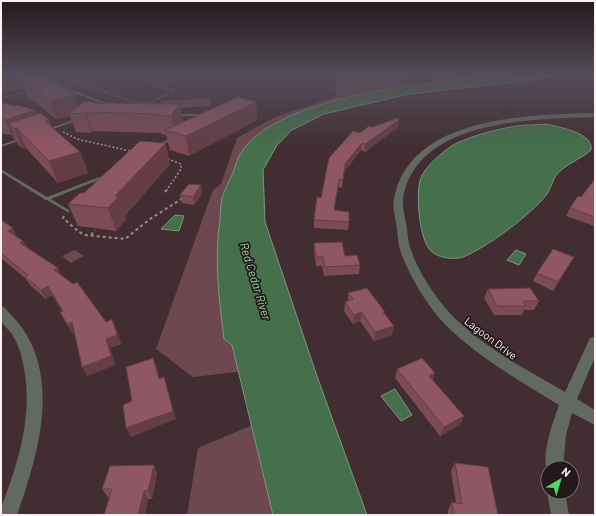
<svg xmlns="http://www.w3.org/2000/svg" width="596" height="516" viewBox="0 0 596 516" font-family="Barlow,sans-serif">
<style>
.green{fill:#6e4850}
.water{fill:#45704b;stroke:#7c967d}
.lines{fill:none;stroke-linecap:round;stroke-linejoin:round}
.path-far2{stroke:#9c8b8e;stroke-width:1;stroke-dasharray:1.5 1.5;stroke-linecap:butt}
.path-far1{stroke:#9c8b8e;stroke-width:1.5;stroke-dasharray:2 2;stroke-linecap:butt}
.path{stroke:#9c8b8e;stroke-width:2;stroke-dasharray:3 3;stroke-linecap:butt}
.lane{fill:#626963;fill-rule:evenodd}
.street{fill:#626963;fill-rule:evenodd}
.wall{fill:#7b4b56}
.shaded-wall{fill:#643d46}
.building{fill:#8f5764;stroke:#643d46}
.labels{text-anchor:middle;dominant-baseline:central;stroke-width:3.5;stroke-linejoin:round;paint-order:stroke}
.street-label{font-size:11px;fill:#fdf0f2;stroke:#22191b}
.water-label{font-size:12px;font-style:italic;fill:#96d89e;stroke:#22191b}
</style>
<rect width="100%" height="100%" fill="#422e32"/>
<g class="green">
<path d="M 338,76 L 428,76 L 438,78 L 473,77 L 472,78 L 439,82 L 416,76 L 404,79 L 415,83 C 360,95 299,103 253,139 L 245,371 L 193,377 L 156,349 L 213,190 L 221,184 L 237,138 L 275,117 L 338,96 L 334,89 Z"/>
<polygon points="211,98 211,106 159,109 161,101"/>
<polygon points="74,250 84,256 71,263 62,256"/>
<polygon points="255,424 274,515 187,515 198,448"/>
</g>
<g class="water">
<path d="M 489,76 L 552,76 L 516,82 L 409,94 L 324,114 L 292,130 L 277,145 L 263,170 L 265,222 L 318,379 L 367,515 L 273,515 L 232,345 L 224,339 C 219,299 214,259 220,219 C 220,212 221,204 222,198 C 225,189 229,181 233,173 C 235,167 237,159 241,153 C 276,96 427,83 489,76 Z"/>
<path d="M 546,124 C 559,127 594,133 591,150 C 581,159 568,163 558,173 C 553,178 551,188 547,194 C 532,214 486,248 463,257 C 454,260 438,258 431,251 C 419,239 416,196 420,181 C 422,169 444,150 455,144 C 473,135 504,127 525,125 C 532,125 539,125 546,124 Z"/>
<polygon points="175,215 184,216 179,231 161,229"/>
<polygon points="516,250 526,254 519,265 507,260"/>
<polygon points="395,389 412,415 401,421 381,396"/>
</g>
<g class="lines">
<g class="path-far2">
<polyline points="70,80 137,103 148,103 174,92 173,90 132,76"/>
<polyline points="1,98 27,92"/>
</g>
<g class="path-far1">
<polyline points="63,132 77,139 130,151"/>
<polyline points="166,191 181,169 181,164 168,159"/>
</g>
<g class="path">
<polyline points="165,192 167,190"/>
<polyline points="64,216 63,218 79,232 85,235 125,239 150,219 183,198"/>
<polyline points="91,235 95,230"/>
</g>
<g class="lane">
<polygon points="52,83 54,83 115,106 112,107 52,85"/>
<polygon points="175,114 205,114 207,115 205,116 176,116 174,115"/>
<polygon points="78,118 81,119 48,131 45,130"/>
<polygon points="21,138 24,139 1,147 1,145"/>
<polygon points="172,138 175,139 156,147 153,146"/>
<polygon points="1,169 47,197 102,176 104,176 106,177 51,199 69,210 69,212 67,212 47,200 44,200 44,199 1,172"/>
</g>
<g class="street">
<path d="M 595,113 L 595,117 C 533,119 416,119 403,199 C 402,208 406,220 407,229 C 408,236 408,243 411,250 C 420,276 440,305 461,324 C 492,352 529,371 565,392 L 590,338 L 595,337 L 595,357 L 577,399 L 595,410 L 595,425 L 572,413 L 566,435 L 563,468 L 548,468 L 548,474 C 540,457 553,422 559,405 C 522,382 484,361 452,331 C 430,311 410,278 400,250 C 398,244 398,236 397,229 C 396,220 392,208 394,199 C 410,115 529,115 595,113 Z"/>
<path d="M 1,306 L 5,308 C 11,315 18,322 23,329 C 60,384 37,458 17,515 L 1,515 L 1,508 C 19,461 35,410 22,359 C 21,352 17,343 13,336 C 10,330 2,325 1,319 C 0,315 1,310 1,306 Z"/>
<polygon points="548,489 548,492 565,492 569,515 551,515 547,492"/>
</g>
</g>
<g class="wall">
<polygon points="20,78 78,107 97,103 180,104 183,122 256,102 257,120 189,156 170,150 166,135 161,134 161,133 92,131 91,133 76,132 70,116 56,119 26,95"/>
<polygon points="1,102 37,115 49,120 52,127 80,152 88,173 58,183 26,148 23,149 17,143 15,138 14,139 11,135 1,133"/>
<polygon points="372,127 398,127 365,152 361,150 344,172 342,188 338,187 334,211 349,222 348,230 314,228 314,220 321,198 360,133"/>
<polygon points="170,164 125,216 126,219 116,231 78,226 68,204 84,193"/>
<polygon points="595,179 595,225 594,226 566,216 570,208 581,197"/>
<polygon points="202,193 194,205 182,203 180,195"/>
<polygon points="1,220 17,237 23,241 27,247 61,275 106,322 116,328 121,344 110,348 115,365 87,376 74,332 72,333 65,321 60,312 62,311 52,295 46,299 30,285 26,279 1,258"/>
<polygon points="314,243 345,256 360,265 359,274 324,276 322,266 316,266 314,251"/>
<polygon points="574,257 553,291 533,281 537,273"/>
<polygon points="488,289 539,301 534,310 524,310 522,315 494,315 484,298"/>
<polygon points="348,293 385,314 392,335 374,341 360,321 353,324 344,311 345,302 348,301"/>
<polygon points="397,369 433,380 464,416 460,425 440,436 395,378"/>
<polygon points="455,463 498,515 448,515 448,510 452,502 456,503 451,471"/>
<polygon points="154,465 157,473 152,499 148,499 145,515 104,515 110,497 108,497 102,489"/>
</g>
<g class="shaded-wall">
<polygon points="1,76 18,76 23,89 1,94"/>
<polygon points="74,95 80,113 69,113 70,116 56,119 50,101"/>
<polygon points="256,102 257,120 189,156 186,136"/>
<polygon points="180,104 183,123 175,133 171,116"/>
<polygon points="35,110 42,129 17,128 26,148 23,149 14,129 9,123 15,138 14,139 5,120"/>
<polygon points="86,112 92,131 91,133 85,114"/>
<polygon points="49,120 57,139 45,121"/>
<polygon points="399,120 398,127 365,152 365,144"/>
<polygon points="166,143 170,164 125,216 126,219 116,231 108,208 115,196"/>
<polygon points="362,143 361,150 344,172 342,188 345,164"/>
<polygon points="80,152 88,173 58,183 49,161"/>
<polygon points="339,179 338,187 333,219 334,210"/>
<polygon points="201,185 202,193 194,205 193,197"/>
<polygon points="13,228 17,237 8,231"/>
<polygon points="23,241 28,250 20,243"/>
<polygon points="574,257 569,266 553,291 558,282"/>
<polygon points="58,268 62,277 54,270"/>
<polygon points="48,286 52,295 46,299 41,290"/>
<polygon points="362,312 360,321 353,324 354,315"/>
<polygon points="112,319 116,328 121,344 110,348 115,365 87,376 82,367 106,339"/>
<polygon points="72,322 77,331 72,333 67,324"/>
<polygon points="394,326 392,335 374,341 375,332"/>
<polygon points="153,358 157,367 162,388 159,379"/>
<polygon points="435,373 432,382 429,376"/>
<polygon points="164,377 167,386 176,419 131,437 126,428"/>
<polygon points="464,416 460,425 440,436 444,427"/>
<polygon points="154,465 157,473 152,499 148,491"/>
<polygon points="144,491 148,499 145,515 138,515"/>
</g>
<g class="building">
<polygon points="31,76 45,76 74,95 50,101 20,78"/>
<polygon points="238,97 256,102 186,136 165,130"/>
<polygon points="85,101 97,103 180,104 171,116 157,116 158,114 86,112 85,114 69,113"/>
<polygon points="1,102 15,106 17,105 35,110 5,120 1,116"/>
<polygon points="41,113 49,120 45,121 80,152 49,161 17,128 14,129 9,123"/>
<polygon points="398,118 399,120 365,144 362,143 345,164 343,180 339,179 334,210 349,212 349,222 314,220 317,197 321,198 329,158 353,131 360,133 369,126 372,127"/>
<polygon points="140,141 166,143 115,196 119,196 108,208 68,204 80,193 84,193"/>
<polygon points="595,179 595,217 570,208 578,196 581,197"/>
<polygon points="189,184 201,185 193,197 180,195"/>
<polygon points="1,220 13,228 8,231 23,241 20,243 58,268 54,270 73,284 77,282 106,322 112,319 117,335 106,339 111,356 82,367 72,322 67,324 60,312 63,311 48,286 41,290 25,277 28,275 1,253"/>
<polygon points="342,242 345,256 357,255 360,265 325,267 323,257 316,257 314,243"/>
<polygon points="553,249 574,257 558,282 537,273"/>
<polygon points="367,288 385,312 383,312 394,326 375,332 362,312 354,315 345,302 353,299 348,293"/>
<polygon points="530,288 539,301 523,301 526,306 497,306 488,289"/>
<polygon points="153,358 159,379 164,377 173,411 126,428 123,405 132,401 126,367"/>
<polygon points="422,358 435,373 429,376 464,416 444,427 397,369"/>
<polygon points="455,463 488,467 498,515 454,515 452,502 462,504"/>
<polygon points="154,465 148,491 144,491 138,515 104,515 112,489 102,489 110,466"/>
</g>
<linearGradient id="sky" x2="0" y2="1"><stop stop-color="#24191c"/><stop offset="0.51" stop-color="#544c5a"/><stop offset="1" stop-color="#544c5a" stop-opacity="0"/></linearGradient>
<rect width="596" height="148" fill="url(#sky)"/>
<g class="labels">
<g class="street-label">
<text transform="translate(491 338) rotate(37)">Lagoon Drive</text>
</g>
<g class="water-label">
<text transform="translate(256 281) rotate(73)">Red Cedar River</text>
</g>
</g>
<rect width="596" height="516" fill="none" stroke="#fdf0f2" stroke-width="4"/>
<g transform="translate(560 480) rotate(38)"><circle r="19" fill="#22191b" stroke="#7a6f71"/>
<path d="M0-3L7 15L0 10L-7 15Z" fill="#57d570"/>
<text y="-6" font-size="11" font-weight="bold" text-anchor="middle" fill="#fdf0f2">N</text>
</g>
</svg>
